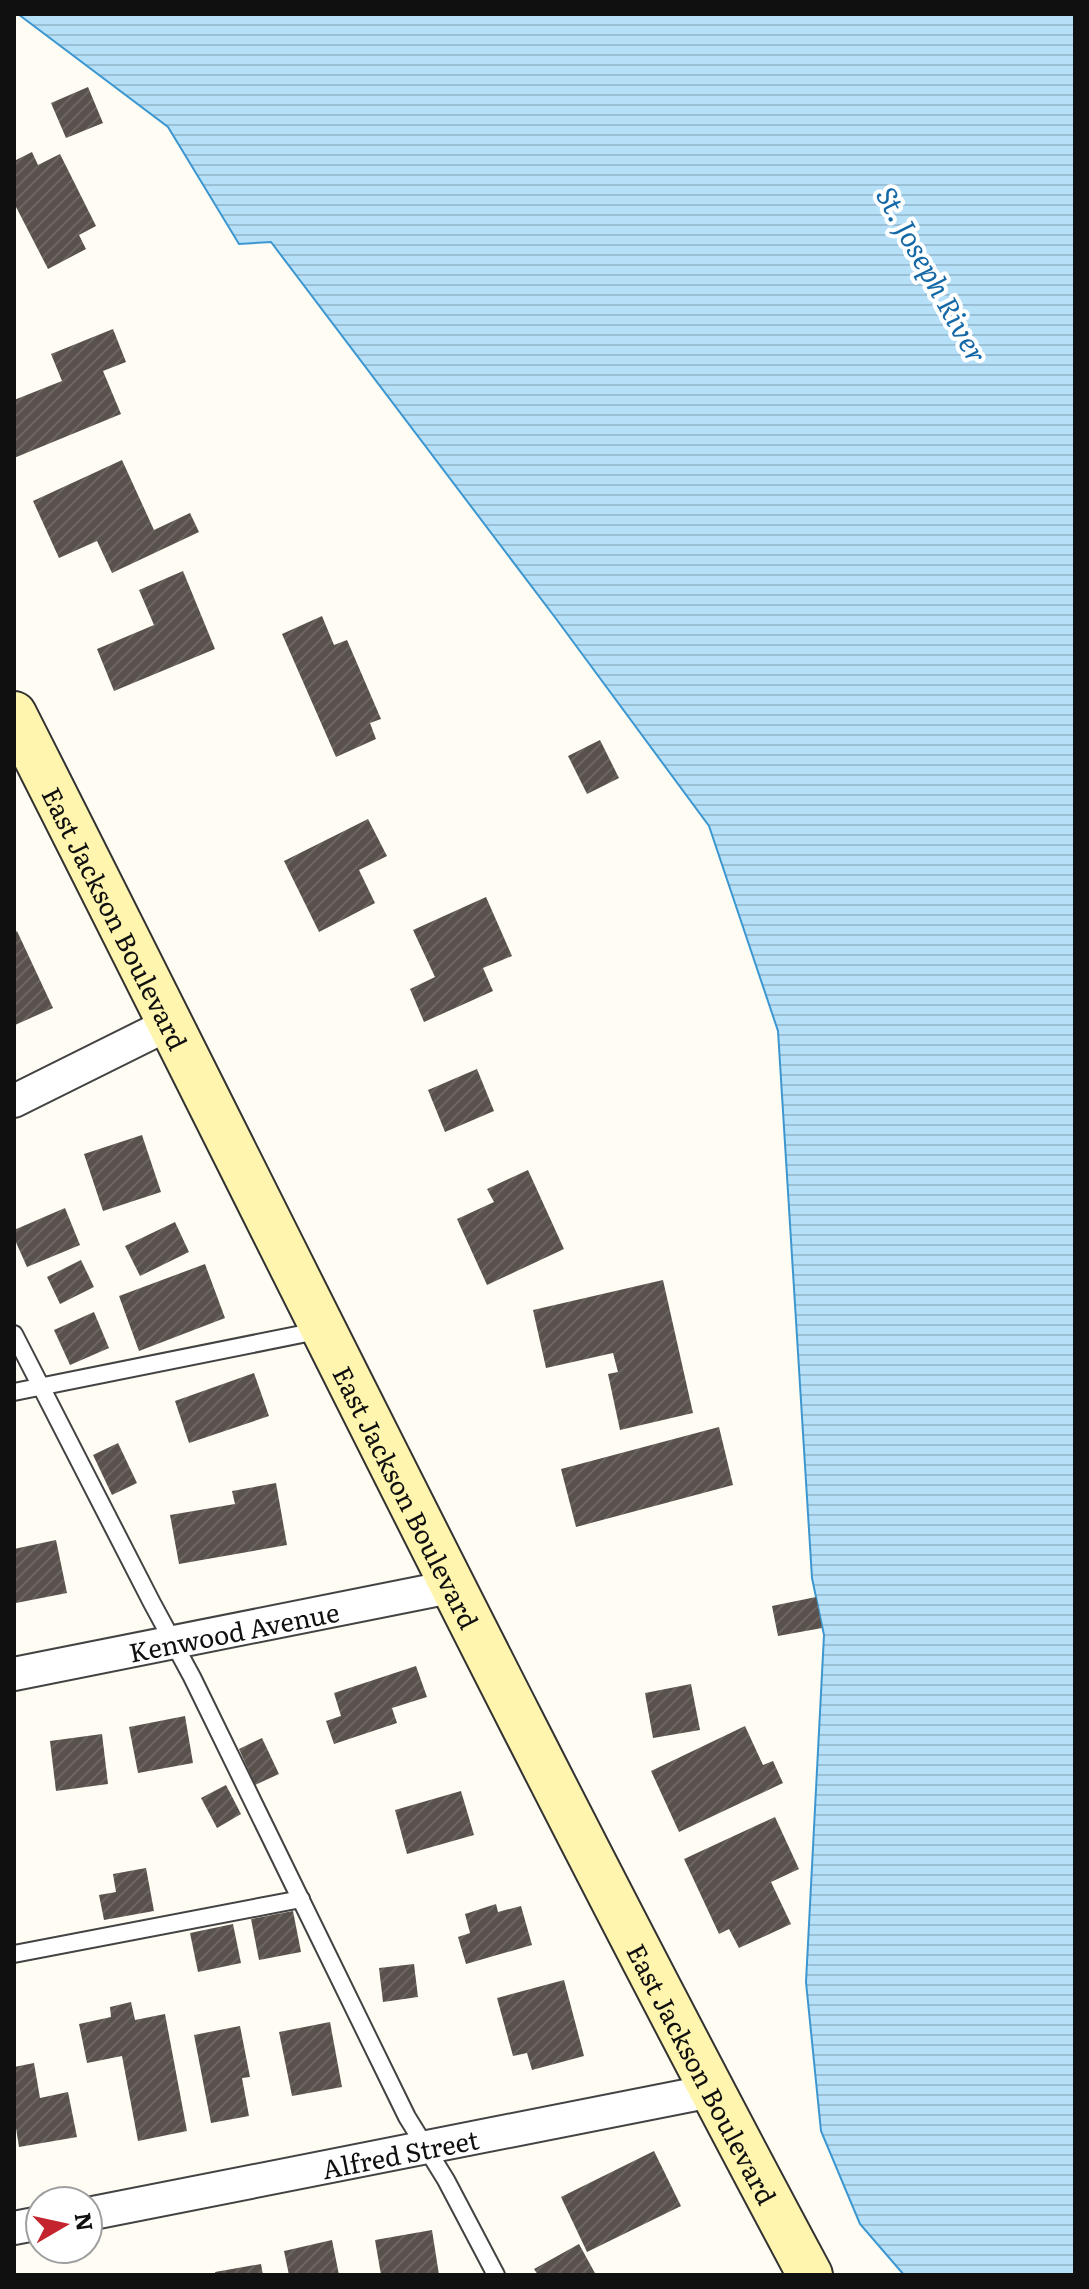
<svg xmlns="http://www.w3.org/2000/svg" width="1089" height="2289" viewBox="0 0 1089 2289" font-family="Literata,serif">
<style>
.water{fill:url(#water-rules);stroke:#3c97d0;stroke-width:2}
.building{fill:url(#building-hatch)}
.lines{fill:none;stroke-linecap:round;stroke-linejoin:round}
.service-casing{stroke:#434343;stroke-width:20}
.minor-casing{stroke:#434343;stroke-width:36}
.secondary-casing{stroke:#323232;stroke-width:48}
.service{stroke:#fff;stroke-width:16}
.minor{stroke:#fff;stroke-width:32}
.secondary{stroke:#fff5ae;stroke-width:44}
.labels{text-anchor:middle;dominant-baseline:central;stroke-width:8;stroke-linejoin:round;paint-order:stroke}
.street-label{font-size:26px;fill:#101010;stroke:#fff}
.water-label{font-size:28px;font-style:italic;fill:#1569a6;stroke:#fff}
</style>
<defs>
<pattern id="water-rules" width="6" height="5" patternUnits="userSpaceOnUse" patternTransform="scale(2)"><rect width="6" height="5" fill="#b6e0f8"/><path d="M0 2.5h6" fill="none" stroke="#9bbfd4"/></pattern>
<pattern id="building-hatch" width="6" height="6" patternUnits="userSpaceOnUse" patternTransform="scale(2)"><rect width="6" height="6" fill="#59514c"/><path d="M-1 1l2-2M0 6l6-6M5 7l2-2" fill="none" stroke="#6c6561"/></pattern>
</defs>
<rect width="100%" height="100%" fill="#fffcf3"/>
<polygon class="water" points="18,14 1075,14 1075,2275 904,2275 860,2224 821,2131 806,1982 824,1635 812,1578 778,1031 709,826 557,620 271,242 239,244 168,127"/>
<g class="building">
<polygon points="88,87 103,123 66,138 51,103"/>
<polygon points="32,152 38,165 60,154 96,226 79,235 86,249 48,269 14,203 14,161"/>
<polygon points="113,329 126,362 103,371 121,414 14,458 14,400 62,381 51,354"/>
<polygon points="122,460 154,530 190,513 199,532 112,573 97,541 59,558 33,501"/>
<polygon points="183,571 215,649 114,691 97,649 154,625 139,590"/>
<polygon points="322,616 334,645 347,640 381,719 370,723 376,739 336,757 282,634"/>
<polygon points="600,740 619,778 587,794 568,756"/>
<polygon points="368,819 387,856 359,870 375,903 319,932 284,861"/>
<polygon points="486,897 512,956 483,968 493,991 424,1022 410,989 435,977 413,930"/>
<polygon points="17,931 53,1008 15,1025 14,933"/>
<polygon points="477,1069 494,1111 445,1132 428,1090"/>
<polygon points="142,1135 161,1192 103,1211 84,1154"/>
<polygon points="528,1170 564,1249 487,1285 457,1219 494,1202 487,1189"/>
<polygon points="65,1208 80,1245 27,1267 14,1238 14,1230"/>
<polygon points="175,1222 189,1252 140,1276 125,1246"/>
<polygon points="81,1260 94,1287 60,1304 47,1277"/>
<polygon points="205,1264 225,1318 139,1351 119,1296"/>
<polygon points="663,1280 693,1413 620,1430 608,1374 618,1372 613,1353 546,1368 533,1310"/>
<polygon points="94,1312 109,1348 70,1365 54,1330"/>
<polygon points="254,1373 269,1416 189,1443 175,1401"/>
<polygon points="719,1427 733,1485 576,1527 561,1469"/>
<polygon points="118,1443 137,1483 112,1495 93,1455"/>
<polygon points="276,1483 287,1545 179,1564 170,1515 235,1504 232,1491"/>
<polygon points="56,1540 67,1593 16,1603 14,1549"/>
<polygon points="816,1597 822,1628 778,1636 772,1606"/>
<polygon points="416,1666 427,1697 392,1708 397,1723 334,1744 326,1721 341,1716 334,1693"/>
<polygon points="691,1684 700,1730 653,1738 645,1693"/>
<polygon points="185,1716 193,1763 138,1773 129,1727"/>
<polygon points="745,1726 763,1765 773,1761 783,1783 679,1832 651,1771"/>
<polygon points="102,1734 108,1784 56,1791 50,1741"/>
<polygon points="262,1738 279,1774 255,1785 239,1749"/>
<polygon points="226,1785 241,1814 217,1828 201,1798"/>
<polygon points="461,1791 474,1835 407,1854 395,1810"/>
<polygon points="775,1817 799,1869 771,1882 791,1924 739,1948 729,1929 719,1934 684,1859"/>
<polygon points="146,1868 154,1911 104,1920 99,1895 116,1892 113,1874"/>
<polygon points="496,1904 498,1912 521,1906 532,1945 466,1964 458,1937 470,1933 465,1914"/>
<polygon points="293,1911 301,1952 259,1960 251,1919"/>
<polygon points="233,1924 241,1963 198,1972 190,1933"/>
<polygon points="414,1964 418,1997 383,2002 379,1968"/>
<polygon points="564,1980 584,2056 532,2070 527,2053 513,2056 497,1998"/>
<polygon points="131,2002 135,2020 165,2014 187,2131 138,2141 122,2056 87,2063 79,2024 111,2017 110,2007"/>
<polygon points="330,2022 342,2087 292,2096 279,2032"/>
<polygon points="240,2026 250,2077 242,2078 249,2116 211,2123 194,2035"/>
<polygon points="34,2063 40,2098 68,2092 77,2137 19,2147 16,2128 14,2128 14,2067"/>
<polygon points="654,2151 681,2206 587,2252 561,2197"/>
<polygon points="432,2230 439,2275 381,2275 375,2240"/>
<polygon points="332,2240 339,2275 289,2275 284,2251"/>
<polygon points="579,2244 596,2275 538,2275 534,2269"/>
<polygon points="261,2264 263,2275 216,2275 215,2272"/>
</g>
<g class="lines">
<defs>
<g id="service">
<polyline points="14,1334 152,1603 192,1677 407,2117 446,2180 496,2275"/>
<polyline points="14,1392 322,1330"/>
<polyline points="14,1954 301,1899"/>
</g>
<g id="minor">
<polyline points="14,1101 171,1023"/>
<path id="s1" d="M 14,1674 L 455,1586"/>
<path id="s2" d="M 88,2214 L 711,2091"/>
<polyline points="14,2228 40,2223"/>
</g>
<g id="secondary">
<path id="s3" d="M 14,714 C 278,1235 534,1760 810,2275"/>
</g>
</defs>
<use href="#service" class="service-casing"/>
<use href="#minor" class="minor-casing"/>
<use href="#secondary" class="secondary-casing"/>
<use href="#service" class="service"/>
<use href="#minor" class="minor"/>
<use href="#secondary" class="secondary"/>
</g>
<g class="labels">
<g class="street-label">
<text stroke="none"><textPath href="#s3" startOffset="228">East Jackson Boulevard</textPath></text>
<text stroke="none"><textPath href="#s3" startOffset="876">East Jackson Boulevard</textPath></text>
<text stroke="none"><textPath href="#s1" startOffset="224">Kenwood Avenue</textPath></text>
<text stroke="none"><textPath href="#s3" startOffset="1524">East Jackson Boulevard</textPath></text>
<text stroke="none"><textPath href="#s2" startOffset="318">Alfred Street</textPath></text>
</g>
<g class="water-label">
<text transform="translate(933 274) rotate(61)">St. Joseph River</text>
</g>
</g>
<rect width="1089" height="2289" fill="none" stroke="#101010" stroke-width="32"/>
<g transform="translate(64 2225) rotate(81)"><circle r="38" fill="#ffffff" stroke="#9f9f9f" stroke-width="2"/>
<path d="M0-6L14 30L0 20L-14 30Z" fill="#c4242d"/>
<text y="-12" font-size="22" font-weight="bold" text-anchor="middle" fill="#101010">N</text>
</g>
</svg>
